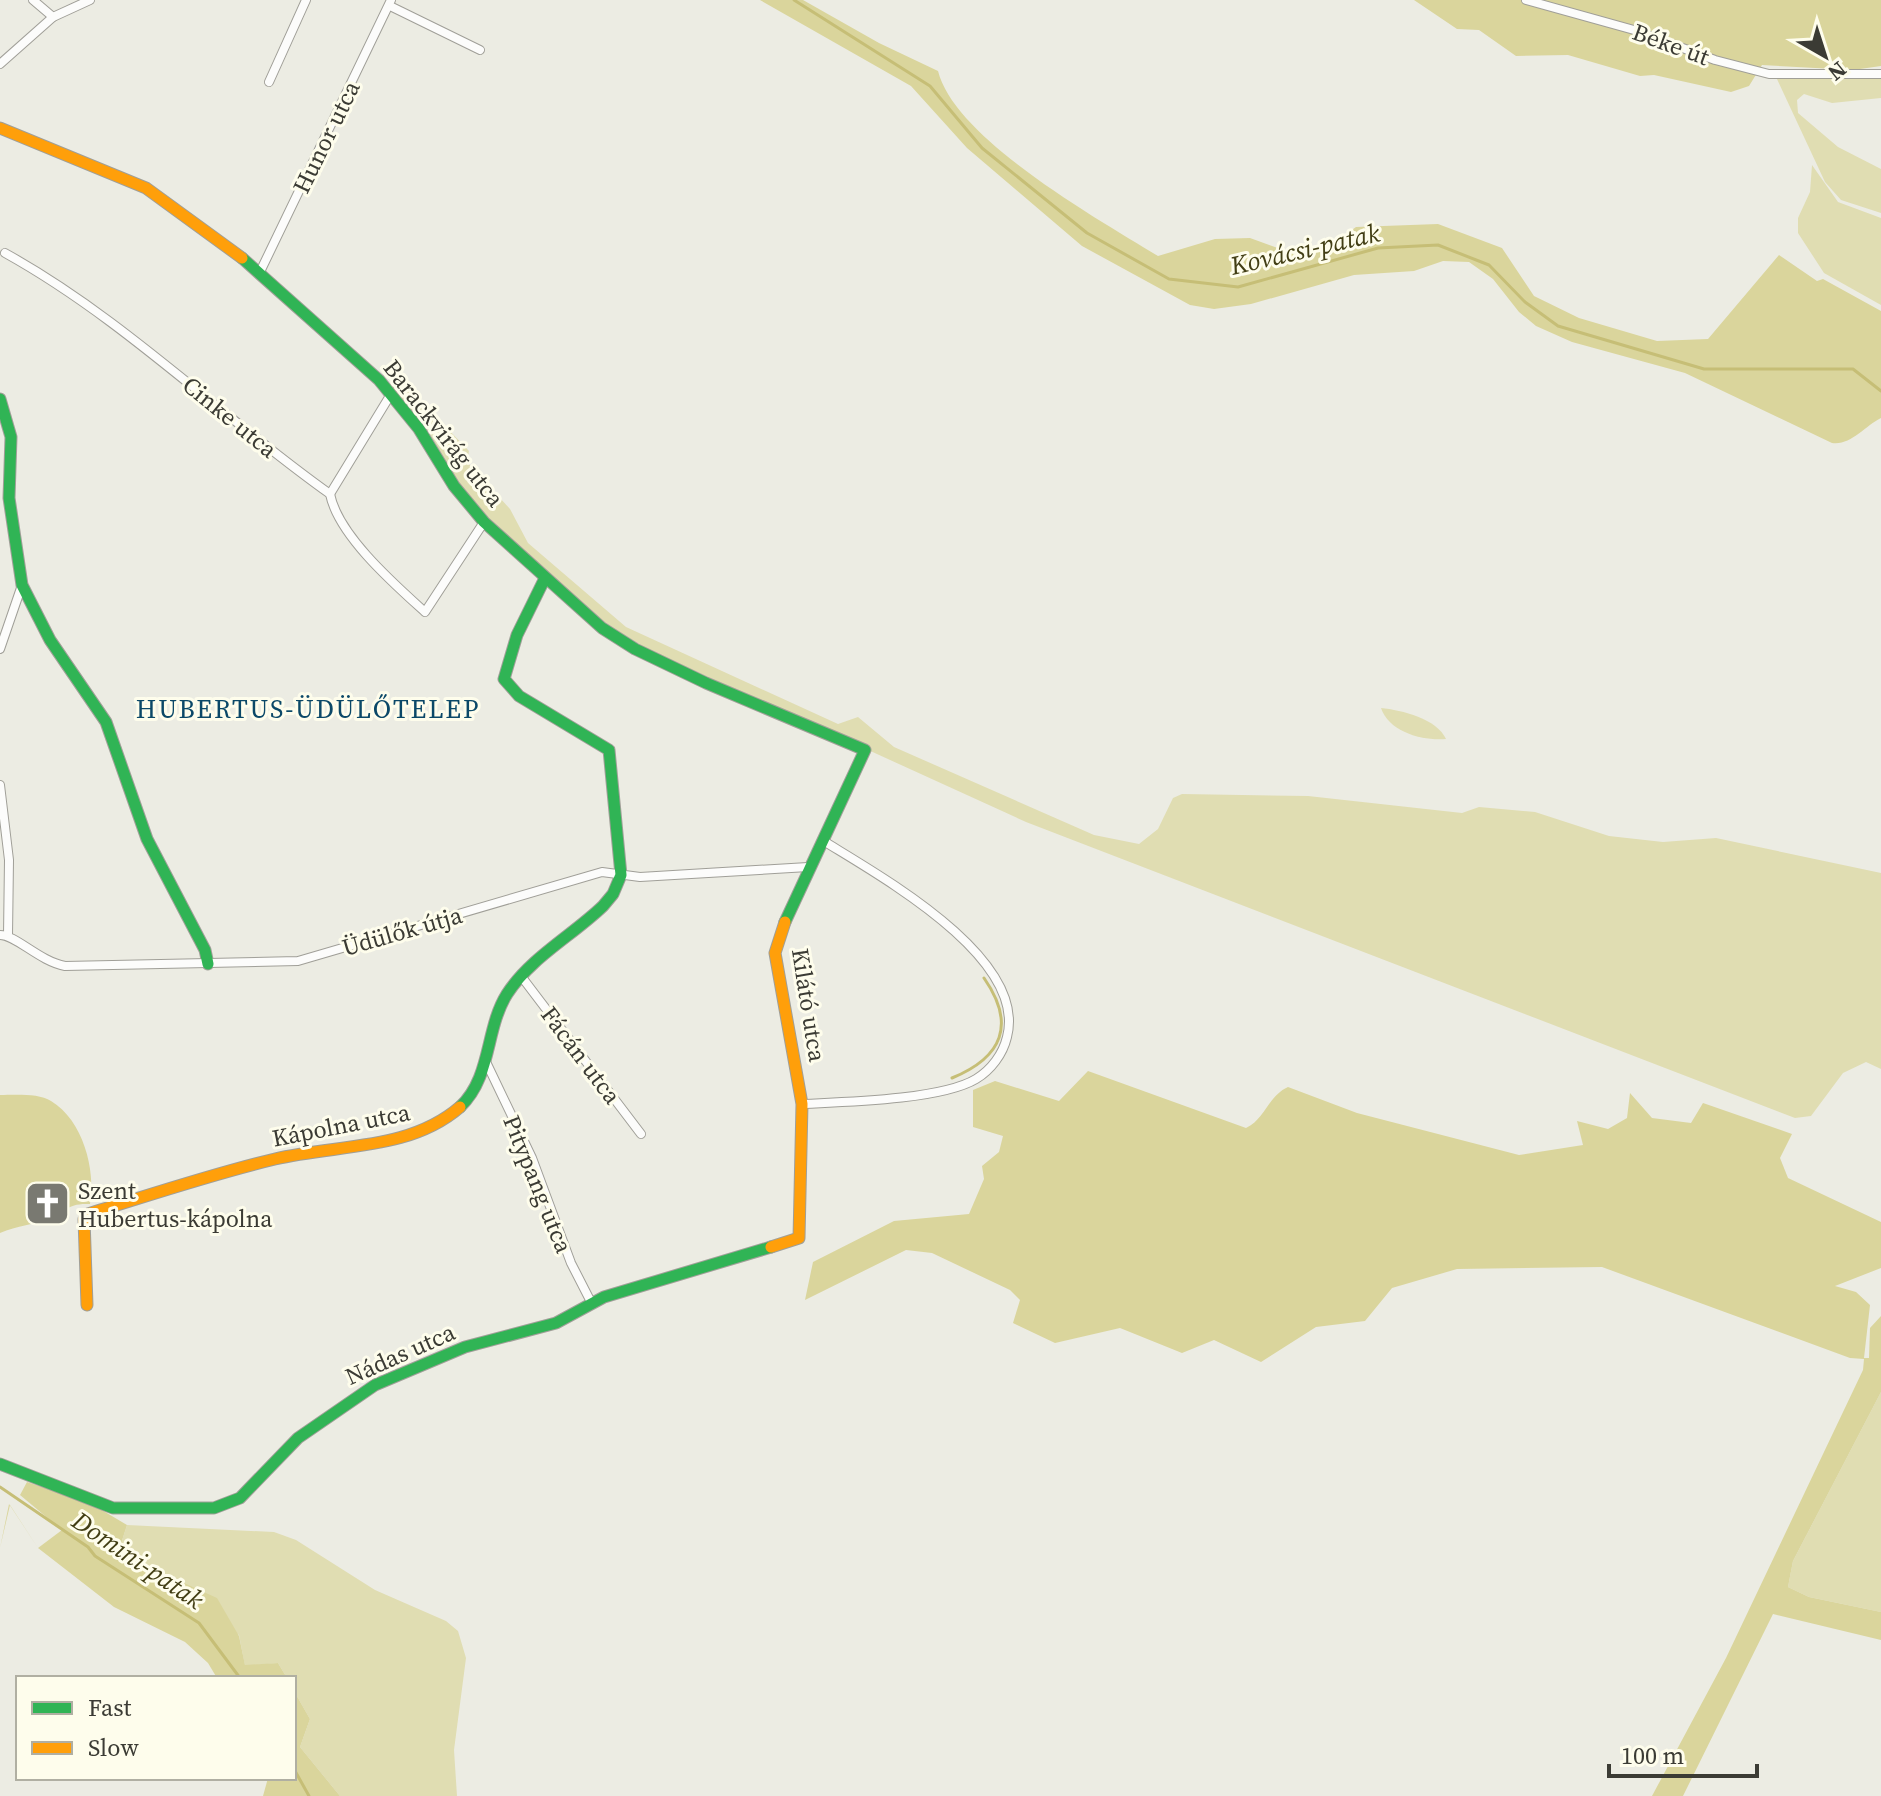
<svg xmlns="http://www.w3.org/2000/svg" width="1881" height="1796" viewBox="0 0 1881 1796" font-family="'Source Serif 4',serif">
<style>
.green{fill:#e0ddb2}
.forest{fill:#dad59c}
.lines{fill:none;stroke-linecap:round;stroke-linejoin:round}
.stream{stroke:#c6be76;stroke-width:3}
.street-casing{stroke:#a09f98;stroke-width:10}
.fast-casing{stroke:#a09f98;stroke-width:13}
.slow-casing{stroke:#a09f98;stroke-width:13}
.street{stroke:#fcfcfb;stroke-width:8}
.fast{stroke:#30b455;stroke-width:11}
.slow{stroke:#ff9f0a;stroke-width:11}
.labels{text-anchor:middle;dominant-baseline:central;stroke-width:6;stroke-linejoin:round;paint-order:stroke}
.street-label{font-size:24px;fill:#3b3b34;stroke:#fefdec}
.poi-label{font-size:24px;fill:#3b3b34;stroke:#fefdec;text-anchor:start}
.water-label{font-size:26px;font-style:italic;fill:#423e14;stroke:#fefdec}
.neighbourhood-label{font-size:26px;letter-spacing:2px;fill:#0b4868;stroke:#fefdec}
</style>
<rect width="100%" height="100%" fill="#ecece3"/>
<g class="green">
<polygon points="1776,77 1881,79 1881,98 1832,103 1804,94 1797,100 1798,113 1838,147 1881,169 1881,213 1841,200 1825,182"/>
<polygon points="1812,165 1838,202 1881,218 1881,305 1824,273 1798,233 1798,218 1810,192"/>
<polygon points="398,377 469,451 467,462 510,509 528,543 626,627 838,724 858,717 894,747 1094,835 1139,844 1158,829 1173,798 1182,794 1308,796 1462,813 1479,807 1535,812 1609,836 1663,842 1716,838 1881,873 1881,1069 1866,1062 1843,1073 1811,1116 1795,1118 1026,822 649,650 608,625 472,506 424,424 390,388"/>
<path d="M 1381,708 C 1402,710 1437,719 1446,739 C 1422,741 1389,732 1381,708 Z"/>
<polygon points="1881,1392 1881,1612 1809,1597 1788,1587 1793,1561"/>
<polygon points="127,1525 274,1532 296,1540 375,1590 446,1621 458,1631 466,1658 454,1750 457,1796 340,1796 300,1747 310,1719 294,1691 294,1678 287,1678 278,1663 245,1666 239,1635 118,1553"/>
</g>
<g class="forest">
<path d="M 760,0 L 803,0 L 879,43 L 938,71 C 955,139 1098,219 1158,256 L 1215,239 L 1250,238 L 1300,256 L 1327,248 L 1356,227 L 1438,224 L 1502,248 L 1534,296 L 1579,318 L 1657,341 L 1708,339 L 1779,255 L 1817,281 L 1823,279 L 1881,311 L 1881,418 C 1865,426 1850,446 1832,443 L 1685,373 L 1572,342 L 1536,326 L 1519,312 L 1493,279 L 1469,262 L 1443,261 L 1414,271 L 1354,275 L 1251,304 L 1214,309 L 1190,305 L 1082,246 L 967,148 L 911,86 Z"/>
<polygon points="1414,0 1881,0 1881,66 1853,70 1762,65 1749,86 1731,92 1654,75 1640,76 1568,55 1516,56 1479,30 1457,29"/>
<path d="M 1088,1071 L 1246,1128 C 1265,1119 1268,1096 1288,1087 L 1357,1113 L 1519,1155 L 1583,1145 L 1577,1121 L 1608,1129 L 1627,1118 L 1630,1093 L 1652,1118 L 1691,1123 L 1703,1103 L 1792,1134 L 1780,1158 L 1788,1178 L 1881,1222 L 1881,1268 L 1835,1286 L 1856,1292 L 1870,1305 L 1864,1358 L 1869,1358 L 1870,1328 L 1881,1316 L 1881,1392 L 1793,1561 L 1788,1587 L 1809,1597 L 1881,1612 L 1881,1640 L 1773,1614 L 1683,1796 L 1652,1796 L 1726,1658 L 1863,1370 L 1864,1359 L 1850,1358 L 1602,1267 L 1457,1269 L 1392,1288 L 1365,1321 L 1316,1327 L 1261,1362 L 1214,1340 L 1182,1353 L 1120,1328 L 1055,1343 L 1013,1323 L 1020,1300 L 1010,1290 L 932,1253 L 906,1250 L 805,1300 L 813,1262 L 894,1221 L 969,1214 L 984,1179 L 982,1166 L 999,1152 L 1003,1136 L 973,1127 L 973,1090 L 995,1081 L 1059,1101 Z"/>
<path d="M 0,1095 C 14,1095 39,1093 51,1101 C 83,1120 96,1170 90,1204 C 65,1203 68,1212 50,1219 C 35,1224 17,1226 0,1233 Z"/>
<polygon points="27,1482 90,1503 127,1525 118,1553 217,1598 239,1636 245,1665 278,1663 287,1678 217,1678 208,1663 185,1642 114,1607 38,1548 10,1505 0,1548 9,1504 38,1548 62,1530 20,1495"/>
<polygon points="294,1691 310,1719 300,1747 340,1796 263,1796 268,1778 294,1778"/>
</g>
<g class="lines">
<g class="stream">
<polyline points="794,0 930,86 982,148 1087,233 1169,279 1238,287 1378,248 1438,245 1489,265 1525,302 1558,326 1704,369 1853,369 1881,391"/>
<path d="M 952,1078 C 1003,1057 1016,1024 984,978"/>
<polyline points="0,1487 88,1547 95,1556 199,1623 240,1678"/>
<polyline points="294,1769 309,1796"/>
</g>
<defs>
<g id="street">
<polyline points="33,0 53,17"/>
<polyline points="1526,0 1634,30 1715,60 1769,74 1881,74"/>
<polyline points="390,6 480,50"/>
<polyline points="0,64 53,17 90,0"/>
<polyline points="269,82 306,0"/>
<path d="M 5,253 C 124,319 220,416 330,494 C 338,535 394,584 425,612 L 484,522"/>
<polyline points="259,274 391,0"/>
<polyline points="330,494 391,394"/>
<polyline points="0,649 22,585"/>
<polyline points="0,785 9,860 8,935"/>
<path d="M 0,935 C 16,935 39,961 65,966 L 298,961 L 602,872 L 640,877 L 808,867"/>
<polyline points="521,976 641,1134"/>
<polyline points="487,1064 532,1158 571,1263 591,1302"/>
<path d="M 802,1104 C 844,1102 941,1100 976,1079 C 991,1070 1003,1054 1007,1037 C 1028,957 878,875 822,840"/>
</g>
<g id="fast">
<polyline points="242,258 379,380 419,429 454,486 484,522 602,628 635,649 706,683 865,750 785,922"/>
<polyline points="0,399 11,437 9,498 22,585 50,640 106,722 147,839 205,950 208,964"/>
<path d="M 460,1107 C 492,1077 485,1029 507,994 C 530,958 573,935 603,906 L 613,894 L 621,875 L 609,750 L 519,696 L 504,679 L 517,635 L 545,578"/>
<polyline points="0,1464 113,1508 214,1508 240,1498 298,1438 375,1385 465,1347 556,1323 604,1297 771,1247"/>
</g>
<g id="slow">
<polyline points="0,128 146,188 242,258"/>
<polyline points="771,1247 799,1238 802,1104 775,953 785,922"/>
<path d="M 87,1305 L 84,1219 L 88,1214 C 150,1195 212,1174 275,1159 C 338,1144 409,1151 460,1107"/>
</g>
</defs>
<use href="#street" class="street-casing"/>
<use href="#fast" class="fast-casing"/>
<use href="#slow" class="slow-casing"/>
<use href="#street" class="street"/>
<use href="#fast" class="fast"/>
<use href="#slow" class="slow"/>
</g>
<defs>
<symbol id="church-square" viewBox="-11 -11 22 22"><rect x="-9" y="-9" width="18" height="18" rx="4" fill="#797971" stroke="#fefdec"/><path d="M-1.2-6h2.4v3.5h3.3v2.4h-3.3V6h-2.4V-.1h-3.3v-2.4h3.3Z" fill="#fff"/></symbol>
</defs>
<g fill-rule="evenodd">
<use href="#church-square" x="22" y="1178" width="51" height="51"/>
</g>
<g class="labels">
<g class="street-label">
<text transform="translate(1671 44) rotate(20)">Béke út</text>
<text transform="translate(326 137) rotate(-64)">Hunor utca</text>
<text transform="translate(230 417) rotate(39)">Cinke utca</text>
<text transform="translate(444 433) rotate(52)">Barackvirág utca</text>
<text transform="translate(402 931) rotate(-16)">Üdülők útja</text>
<text transform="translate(809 1005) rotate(81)">Kilátó utca</text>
<text transform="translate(581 1055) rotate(53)">Fácán utca</text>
<text transform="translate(341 1125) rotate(-11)">Kápolna utca</text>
<text transform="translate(538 1184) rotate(68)">Pitypang utca</text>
<text transform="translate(400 1354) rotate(-24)">Nádas utca</text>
</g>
<g class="poi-label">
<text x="78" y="1190">Szent<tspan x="78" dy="28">Hubertus-kápolna</tspan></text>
</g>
<g class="water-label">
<text transform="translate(1305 249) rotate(-13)">Kovácsi-patak</text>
<text transform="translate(138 1560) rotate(34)">Domini-patak</text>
</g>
<g class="neighbourhood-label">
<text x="308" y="709">HUBERTUS-ÜDÜLŐTELEP</text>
</g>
</g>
<rect x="16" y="1676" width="280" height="104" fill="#fefdec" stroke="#b0afa2" stroke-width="2"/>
<rect x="32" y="1702" width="40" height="12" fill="#30b455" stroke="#b0afa2" stroke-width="2"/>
<text x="88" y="1716" font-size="24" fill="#3b3b34">Fast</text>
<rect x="32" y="1742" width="40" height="12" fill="#ff9f0a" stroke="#b0afa2" stroke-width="2"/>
<text x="88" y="1756" font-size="24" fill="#3b3b34">Slow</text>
<g transform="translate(1825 56) rotate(141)" stroke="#fefdec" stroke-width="6" paint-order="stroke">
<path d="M0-6L14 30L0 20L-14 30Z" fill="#3b3b34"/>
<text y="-12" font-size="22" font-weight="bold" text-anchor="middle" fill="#3b3b34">N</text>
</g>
<path d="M1609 1764v12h148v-12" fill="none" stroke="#3b3b34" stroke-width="4"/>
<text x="1621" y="1764" font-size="24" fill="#3b3b34" stroke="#fefdec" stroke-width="6" paint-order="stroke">100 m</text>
</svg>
